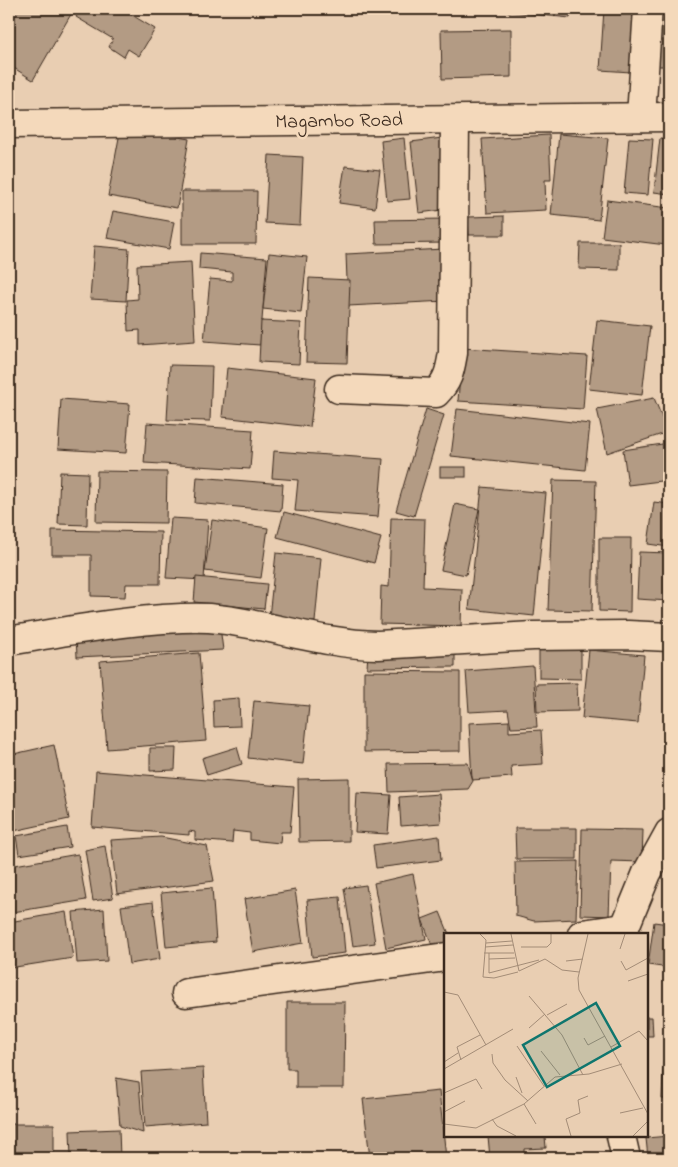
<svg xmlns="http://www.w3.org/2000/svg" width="678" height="1167" viewBox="0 0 678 1167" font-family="'Indie Flower',sans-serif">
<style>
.building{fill:#b39b84;stroke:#3b2a1e}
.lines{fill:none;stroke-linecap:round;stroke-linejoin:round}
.minor-casing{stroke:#3b2a1e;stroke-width:31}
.minor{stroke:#f4d9bb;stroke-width:28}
.labels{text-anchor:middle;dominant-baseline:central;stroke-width:5;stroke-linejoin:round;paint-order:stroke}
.street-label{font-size:20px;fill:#3b2a1e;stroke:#f4d9bb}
.inset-road{fill:none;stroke:#a38c77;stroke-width:1}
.view{fill:#0f766e;fill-opacity:0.15;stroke:#0f766e;stroke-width:2.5}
.inset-edge{fill:none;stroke:#3b2a1e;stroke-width:2.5}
</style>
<rect width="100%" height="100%" fill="#e9ceb2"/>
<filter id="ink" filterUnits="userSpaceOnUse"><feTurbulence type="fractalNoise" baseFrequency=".02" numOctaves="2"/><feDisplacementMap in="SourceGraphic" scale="10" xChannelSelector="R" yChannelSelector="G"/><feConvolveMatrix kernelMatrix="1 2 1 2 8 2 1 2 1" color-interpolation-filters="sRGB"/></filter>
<g filter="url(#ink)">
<g class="building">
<polygon points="9,9 74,9 33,80 9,65"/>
<polygon points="80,9 122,9 155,29 139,56 128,49 124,57 109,47 113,39 76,17"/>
<polygon points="504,9 571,9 570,18 504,11"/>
<polygon points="604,9 634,9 631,72 600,70"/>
<polygon points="657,16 669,17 669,66 655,66"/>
<polygon points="511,29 511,77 442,79 441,30"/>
<polygon points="121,127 189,139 177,208 108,196"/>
<polygon points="559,134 608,138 599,220 551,215"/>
<polygon points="549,135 551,180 545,180 546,210 487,213 482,139"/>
<polygon points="404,138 410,199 387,201 381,141"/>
<polygon points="442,138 450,209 419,213 411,142"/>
<polygon points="629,138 653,139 648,195 624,193"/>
<polygon points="660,138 669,139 669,194 654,192"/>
<polygon points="269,155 303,157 300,225 265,223"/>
<polygon points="345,166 380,170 375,208 339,203"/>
<polygon points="182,191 257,191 256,244 182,244"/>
<polygon points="607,200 669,208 669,226 666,245 602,237"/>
<polygon points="113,211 174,222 169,249 107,238"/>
<polygon points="504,216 504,235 469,235 468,217"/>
<polygon points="446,219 446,243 376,244 375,220"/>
<polygon points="580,243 619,243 619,270 579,269"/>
<polygon points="94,246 129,249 126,301 90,299"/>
<polygon points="444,249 446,301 348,306 346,254"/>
<polygon points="200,253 267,258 260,345 204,341 210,279 232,281 232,272 199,269"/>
<polygon points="269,253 307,257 301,313 263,309"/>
<polygon points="191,262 195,341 140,345 140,330 128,331 127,300 138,299 137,265"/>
<polygon points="309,278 350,280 347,363 306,362"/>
<polygon points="597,320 650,326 642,395 589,389"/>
<polygon points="261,321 301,323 299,364 259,362"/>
<polygon points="462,348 587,356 583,409 458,401"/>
<polygon points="170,365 212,366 210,421 167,420"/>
<polygon points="227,368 316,378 310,427 222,417"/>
<polygon points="654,398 668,432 607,453 597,409"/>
<polygon points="61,399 130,404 126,453 58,449"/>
<polygon points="426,409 444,415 414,516 396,511"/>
<polygon points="457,409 590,424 585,470 451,456"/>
<polygon points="147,423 253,430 250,469 144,463"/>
<polygon points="669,443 669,480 628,485 623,450"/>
<polygon points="274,451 383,459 378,517 295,511 298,480 272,478"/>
<rect x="440" y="467" width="26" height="10"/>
<polygon points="97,471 167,472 166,523 96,522"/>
<polygon points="60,472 88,473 87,525 58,524"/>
<polygon points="197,477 283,484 281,511 195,503"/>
<polygon points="553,480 596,481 592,611 548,610"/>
<polygon points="482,487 546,493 534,616 469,609"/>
<polygon points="654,502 669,504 669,547 648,544"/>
<polygon points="455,504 479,509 466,575 441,570"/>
<polygon points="284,512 381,538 374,563 277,537"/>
<polygon points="171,518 208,520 204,580 166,578"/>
<polygon points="391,518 425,519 423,587 462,589 461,626 380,624 381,586 389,587"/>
<polygon points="212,520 268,528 261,578 205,571"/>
<polygon points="52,530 161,532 160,584 126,584 125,597 91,596 91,555 52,555"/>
<polygon points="599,538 631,538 630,612 599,611"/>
<polygon points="639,552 669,553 669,601 637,599"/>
<polygon points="276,553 321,558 315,622 269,617"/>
<polygon points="196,577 267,584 264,609 194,602"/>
<polygon points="220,627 223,650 77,657 76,635"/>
<polygon points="539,649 581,649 581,679 539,678"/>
<polygon points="589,650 644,655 638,723 582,718"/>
<polygon points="368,652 455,652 455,667 367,668"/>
<polygon points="199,653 206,741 107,749 100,661"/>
<polygon points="533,666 537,727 511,728 508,710 469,712 466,671"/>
<polygon points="364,671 460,672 460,751 364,752"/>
<polygon points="577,683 578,711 537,712 536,684"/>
<polygon points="239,698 240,726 214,727 213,700"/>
<polygon points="254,701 309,706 303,764 248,758"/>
<polygon points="509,721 509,732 541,730 543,764 511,766 512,777 472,780 469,723"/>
<polygon points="54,745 69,819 9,832 9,755"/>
<polygon points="237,747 242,764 207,775 202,758"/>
<polygon points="150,748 176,748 175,770 150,771"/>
<polygon points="468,763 473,781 468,789 389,792 388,764"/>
<polygon points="96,771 294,787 290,832 281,832 280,843 250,840 250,833 233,831 232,843 195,840 195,832 189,831 189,835 92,827"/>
<polygon points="349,778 349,841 299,842 298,779"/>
<polygon points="357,793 391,795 388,834 355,832"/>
<polygon points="439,794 441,823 401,826 399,797"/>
<polygon points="67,827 70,847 19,855 16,836"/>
<polygon points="515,828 577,828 577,859 516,859"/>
<polygon points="582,829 643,830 642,862 611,861 609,916 580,915"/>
<polygon points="439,836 441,860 376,868 373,845"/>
<polygon points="161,837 207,846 214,881 117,894 111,840"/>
<polygon points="105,846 113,898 93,901 85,850"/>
<polygon points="78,854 86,900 13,912 9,887 9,866"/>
<polygon points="578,861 576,919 534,921 516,916 515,862"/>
<polygon points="413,874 426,939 386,948 374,883"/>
<polygon points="366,885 375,943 353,946 344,888"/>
<polygon points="212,888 216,942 166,947 161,893"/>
<polygon points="295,890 303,943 253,952 244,899"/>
<polygon points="340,897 345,953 312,957 307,900"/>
<polygon points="153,902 160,959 129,964 121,906"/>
<polygon points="104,909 107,961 77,963 73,912"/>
<polygon points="66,912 73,958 9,968 9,922"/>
<polygon points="440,912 449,934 446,934 446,943 433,948 422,919"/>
<polygon points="654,922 669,924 669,968 648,965"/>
<polygon points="666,995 669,995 669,1099 662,1099"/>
<polygon points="287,1002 345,1002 344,1088 296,1088 296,1069 287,1069"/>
<polygon points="647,1017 652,1017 653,1036 647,1036"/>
<polygon points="203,1068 206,1122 145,1127 141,1072"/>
<polygon points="116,1078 139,1082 143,1133 120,1126"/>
<polygon points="439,1091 446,1158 370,1158 363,1099"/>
<polygon points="9,1117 9,1124 54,1124 54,1158 9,1158"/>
<polygon points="119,1129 120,1158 71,1158 70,1131"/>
<polygon points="488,1136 545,1136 546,1148 524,1149 524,1158 490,1158"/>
<polygon points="669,1136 669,1158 648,1158 646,1138"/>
</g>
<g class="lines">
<defs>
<g id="minor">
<polyline points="641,117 648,9"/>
<polyline points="9,124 669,117"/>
<path d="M 339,389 L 436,393 C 449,380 450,370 453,353 L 455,120"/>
<path d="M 9,641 C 60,632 111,623 163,619 C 178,618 194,617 209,618 C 267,623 319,644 378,645 L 533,636 L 628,635 L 669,637"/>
<polyline points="582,934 624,928"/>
<polyline points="622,934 647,873 669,833"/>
<polyline points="186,993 446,957"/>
<polyline points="621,1136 626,1158"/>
</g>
</defs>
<use href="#minor" class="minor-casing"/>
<use href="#minor" class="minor"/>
</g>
</g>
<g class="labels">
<g class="street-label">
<text transform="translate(339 122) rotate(-1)">Magambo Road</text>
</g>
</g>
<g transform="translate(444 933)">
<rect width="204" height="204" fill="#e9ceb2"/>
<path class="inset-road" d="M 36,1 L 42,7 L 39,44 L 50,45 L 74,39M 67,1 L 75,38 L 101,26 L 118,37 L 135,39M 144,1 L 134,45 L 135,57 L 204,181M 42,10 L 68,8M 41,14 L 69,12M 77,14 L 103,14 L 107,10 L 107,1M 176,16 L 181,1M 40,20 L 70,20M 45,20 L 45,40 L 95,27M 45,26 L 71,25M 122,28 L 139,26M 177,28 L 182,37 L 204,25M 184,48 L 204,41M 0,59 L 14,62 L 42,112M 85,63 L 118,102 L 139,142M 103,82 L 123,71M 85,95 L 101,81M 140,105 L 144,112 L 161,103M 73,113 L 100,153M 167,114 L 195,98 L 204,108M 97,118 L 116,142M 48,121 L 49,130 L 61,147 L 84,168M 17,127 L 13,114 L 36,102M 0,129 L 14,120M 0,136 L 69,96M 72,144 L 78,160M 0,160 L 32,146 L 38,156M 80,171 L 92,191M 0,179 L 21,168M 176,180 L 199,175M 48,186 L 53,193 L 72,203M 0,191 L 32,195 L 80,171 L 111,144 L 145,141 L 178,131M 127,203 L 122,186 L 136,180 L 134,167 L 144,163M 189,203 L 204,188"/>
<path class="view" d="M 152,70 L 176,113 L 103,154 L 79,112 Z"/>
<rect width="204" height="204" class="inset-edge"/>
</g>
<rect width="678" height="1167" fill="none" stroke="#f4d9bb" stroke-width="30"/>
<rect x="15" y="15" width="648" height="1137" fill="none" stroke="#3b2a1e" stroke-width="2" filter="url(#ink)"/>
</svg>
